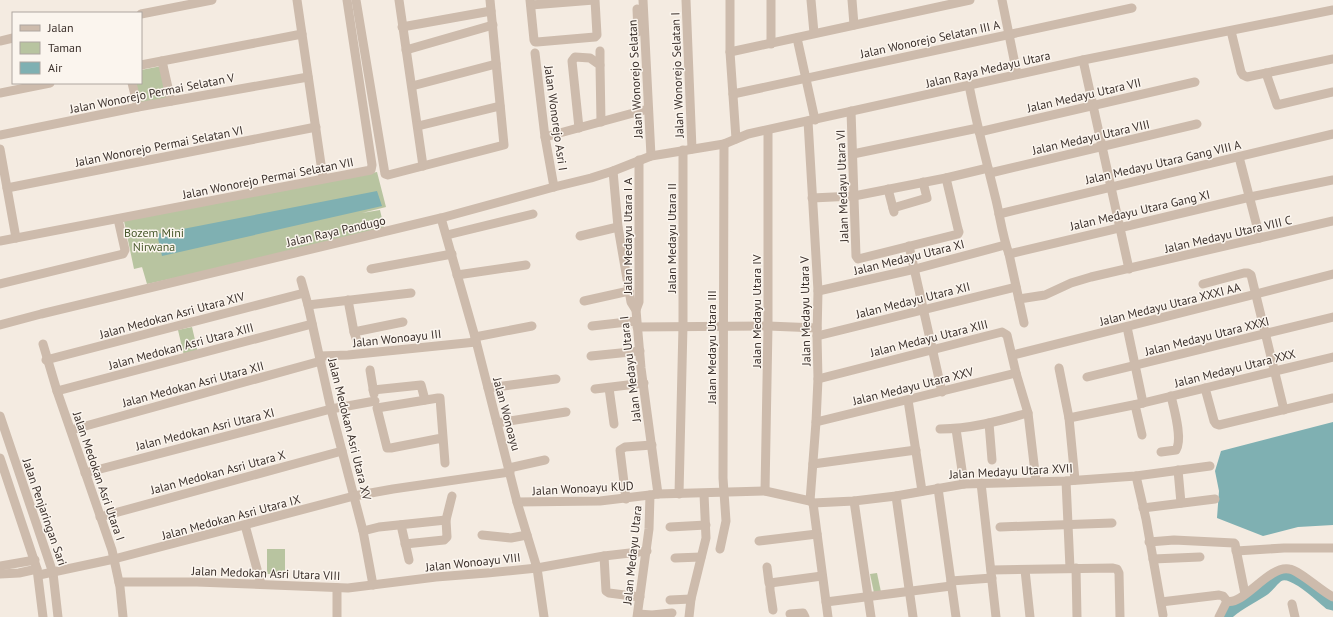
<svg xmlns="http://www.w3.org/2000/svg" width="1333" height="617" viewBox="0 0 1333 617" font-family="'PT Sans',sans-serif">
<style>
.green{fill:#b8c4a0}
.water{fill:#7fb0b2}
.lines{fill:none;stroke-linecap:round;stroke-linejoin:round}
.river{stroke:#7fb0b2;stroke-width:11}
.minor{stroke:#cdbbac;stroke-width:9}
.labels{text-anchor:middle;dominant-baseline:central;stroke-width:3;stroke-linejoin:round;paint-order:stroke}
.street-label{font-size:12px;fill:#3b302b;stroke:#fbf5ee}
.park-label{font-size:12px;fill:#4a5a2e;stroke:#fbf5ee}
</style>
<rect width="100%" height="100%" fill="#f4ebe1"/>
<g class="green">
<polygon points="167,65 172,99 134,106 130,83 141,83 141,70"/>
<polygon points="377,172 386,207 362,213 380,210 385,232 147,284 142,267 257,239 134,269 124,221"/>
<polygon points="192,327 198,353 184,356 178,330"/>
<rect x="267" y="549" width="18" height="25"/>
<polygon points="877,573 881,592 874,593 870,574"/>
</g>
<g class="water">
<polygon points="377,191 382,206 162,256 157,234"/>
<polygon points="1333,422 1333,525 1298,527 1263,536 1217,518 1219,491 1215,471 1221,451"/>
</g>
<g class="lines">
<path class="river" d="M 1227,617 L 1227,615 C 1237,605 1251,599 1263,591 C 1269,587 1273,580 1279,576 C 1293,569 1319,596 1329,604 L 1333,605"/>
<g class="minor">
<polyline points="297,0 323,178"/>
<polyline points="356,0 385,174 388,175 504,145 490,0"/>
<polyline points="399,0 423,166"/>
<polyline points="530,0 534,40 535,42 537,42 595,37 597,35 595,0"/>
<polyline points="643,0 651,156"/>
<polyline points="686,0 692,149"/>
<polyline points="730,0 730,52 736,139"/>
<polyline points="771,0 771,44"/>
<polyline points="811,0 814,33"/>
<polyline points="852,0 854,25"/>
<polyline points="1002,0 1017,74"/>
<polyline points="531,5 594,0"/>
<polyline points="637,9 638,32"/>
<polyline points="141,14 212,0"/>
<polyline points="402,27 491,11"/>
<polyline points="1231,31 1241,72 1243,75 1247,77 1333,59"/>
<polyline points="797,38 815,120"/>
<polyline points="0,41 13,38"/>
<polyline points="406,50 493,25"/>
<polyline points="600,51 600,65"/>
<polyline points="730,52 970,0"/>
<polyline points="535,53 545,137 554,187"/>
<polyline points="1083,60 1129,269"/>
<polyline points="162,61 171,101"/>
<polyline points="141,65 302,34"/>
<polyline points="1266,73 1277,105 1333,92"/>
<polyline points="132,83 138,107"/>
<path d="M 969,85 C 976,122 986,159 995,196 C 1000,215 1002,235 1009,254 L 1024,323"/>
<polyline points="412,86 496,64"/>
<polyline points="0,93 50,83"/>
<polyline points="733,94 1132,8"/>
<polyline points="851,111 856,256 858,259 958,234 959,232 958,229 946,178"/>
<polyline points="808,121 818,291 817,336 818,379 816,422 810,501"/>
<polyline points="418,126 500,106"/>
<polyline points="579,128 572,61 575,57 590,58 600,65 601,122"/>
<polyline points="979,132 1195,82"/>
<polyline points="0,135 138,107 308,77"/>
<polyline points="545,137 648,109"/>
<polyline points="0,149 16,238"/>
<polyline points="853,154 978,128"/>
<polyline points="1239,157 1260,238"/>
<polyline points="613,171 618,227 631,302 636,310 641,368 658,494"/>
<polyline points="990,173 1197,124"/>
<polyline points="7,188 316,127"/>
<polyline points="888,189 894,212"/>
<polyline points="812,198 854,196 946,178 988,168"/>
<polyline points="893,208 927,198 923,182"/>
<polyline points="999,214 1333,134"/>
<polyline points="441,218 475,337 517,502 537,568 544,617"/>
<polyline points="447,235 533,214"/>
<polyline points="580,236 618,227"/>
<polyline points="0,241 371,170 372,165 347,0"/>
<polyline points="909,246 942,392"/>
<polyline points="1009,254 1250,197 1333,180"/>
<polyline points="371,269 452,254"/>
<polyline points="457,275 526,265"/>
<polyline points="301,280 308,305 331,409 363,531 373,585"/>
<polyline points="0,284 123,254 125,250 118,219"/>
<polyline points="1203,284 1244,273 1248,273 1251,275 1284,410"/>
<polyline points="818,291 915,269 1005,245"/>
<polyline points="1019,299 1045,295 1071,283 1091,277 1333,221"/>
<polyline points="348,300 354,332 403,322"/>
<polyline points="584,301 629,291"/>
<polyline points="308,305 411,293"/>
<polyline points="636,310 639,302 639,160"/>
<polyline points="0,325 41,314 441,218 554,187 591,178 613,171 651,156 724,144 748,134 1083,60 1333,10"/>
<polyline points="592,326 636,321"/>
<polyline points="637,327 768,326 817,328"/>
<polyline points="1127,327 1143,403"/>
<polyline points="354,332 357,341"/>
<polyline points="817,336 1016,287"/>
<polyline points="475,337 532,326"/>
<polyline points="43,344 57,391 112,550 120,587 123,617"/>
<polyline points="1013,355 1256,294 1333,274"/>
<polyline points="320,356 348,355 476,342"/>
<polyline points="591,356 640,351"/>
<polyline points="46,360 304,293"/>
<polyline points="1059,368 1069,418 1075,480"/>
<polyline points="370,370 374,394"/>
<polyline points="1087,377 1333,317"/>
<polyline points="818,379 1002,332 1007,335 1016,373 1028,413 1036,481"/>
<polyline points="488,388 556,379"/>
<polyline points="609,388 614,424"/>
<polyline points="1205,388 1214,421 1216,424 1219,425 1333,398"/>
<polyline points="595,389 644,383"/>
<polyline points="373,390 421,385 425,400"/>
<polyline points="57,391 312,324"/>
<polyline points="908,400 922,491"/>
<polyline points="1135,405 1142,435"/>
<polyline points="0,416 53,573 58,617"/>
<polyline points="1069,418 1143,403 1333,357"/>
<polyline points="816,422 1016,373"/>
<polyline points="497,423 566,412"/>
<polyline points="989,423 992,460"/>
<path d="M 940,429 C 970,429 999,421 1028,413"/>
<polyline points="956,429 964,484"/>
<polyline points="71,430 321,361"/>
<polyline points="442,438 391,448 387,448 377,408 438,398 440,398 445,463"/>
<path d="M 1161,452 L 1176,450 C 1183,439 1174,409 1171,396"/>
<polyline points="0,458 37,569 43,617"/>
<polyline points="813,464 916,450"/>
<polyline points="509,468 545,460"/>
<polyline points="1178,470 1181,503"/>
<polyline points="85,473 331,409 375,401"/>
<polyline points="1136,476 1146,519 1163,615"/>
<polyline points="1066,481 1070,568"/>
<polyline points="981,483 996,617"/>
<polyline points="938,488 956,617"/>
<polyline points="765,491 768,326 768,131"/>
<polyline points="679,494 683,326 683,150"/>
<polyline points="896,496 913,617"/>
<polyline points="626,499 620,450 625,447 652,445"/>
<polyline points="854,501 871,617"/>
<polyline points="517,502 600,501 658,494 765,491 810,501 813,503"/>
<polyline points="813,503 854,501 896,496 964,484 1066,481 1136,476 1210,466"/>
<polyline points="813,503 828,617"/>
<polyline points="1143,508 1215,499"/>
<polyline points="100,517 342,451"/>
<polyline points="245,525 261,584"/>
<polyline points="401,525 409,560"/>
<polyline points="670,527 706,525"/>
<polyline points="1000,527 1112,523"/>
<polyline points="363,531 379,527 446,520"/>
<polyline points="482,535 511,538 527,535"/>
<polyline points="759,541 817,534"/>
<polyline points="1149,542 1174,540 1234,543 1235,544 1245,594"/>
<polyline points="405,544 444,540 447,537 446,520 452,496"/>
<polyline points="720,549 726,521 723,478 724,144"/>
<polyline points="1236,551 1284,548 1333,548"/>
<polyline points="604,556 606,591 609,593 640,597"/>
<polyline points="675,558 701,557"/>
<polyline points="1153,559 1200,557"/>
<polyline points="0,566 35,560"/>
<polyline points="767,567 769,583"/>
<polyline points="1076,568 1077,617"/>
<polyline points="991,570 1113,568 1117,569 1119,573 1120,617"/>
<polyline points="1025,570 1030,617"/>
<polyline points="0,574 19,573 37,569"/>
<polyline points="39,575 114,559 354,496 393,489 510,472"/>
<polyline points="951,581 992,578"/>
<polyline points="119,582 197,582 348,588 436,577 487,573 537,568 604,556 647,551"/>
<polyline points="670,600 691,599"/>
<polyline points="826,602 951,586"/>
<path d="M 1161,602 L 1219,595 L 1223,596 L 1227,601 C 1243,606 1269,565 1289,569 C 1299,570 1321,591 1333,597"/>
<polyline points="1292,604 1295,617"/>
<polyline points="773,610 770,590 770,583 822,576"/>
<polyline points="638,614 652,615 672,613"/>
<polyline points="790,614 803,613 805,617"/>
<polyline points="337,617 337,588"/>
<polyline points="637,617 649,529 650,495"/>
<polyline points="689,617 691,599 706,538 704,494"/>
<polyline points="1219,617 1227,601"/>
</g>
</g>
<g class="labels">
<g class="street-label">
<text transform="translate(930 39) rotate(-12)">Jalan Wonorejo Selatan III A</text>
<text transform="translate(988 69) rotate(-13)">Jalan Raya Medayu Utara</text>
<text transform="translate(677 75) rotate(-92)">Jalan Wonorejo Selatan I</text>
<text transform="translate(635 79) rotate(-93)">Jalan Wonorejo Selatan</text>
<text transform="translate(152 93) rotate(-11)">Jalan Wonorejo Permai Selatan V</text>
<text transform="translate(1084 95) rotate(-13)">Jalan Medayu Utara VII</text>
<text transform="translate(556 118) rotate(82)">Jalan Wonorejo Asri I</text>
<text transform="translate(1091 137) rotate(-13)">Jalan Medayu Utara VIII</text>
<text transform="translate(159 146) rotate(-11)">Jalan Wonorejo Permai Selatan VI</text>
<text transform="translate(1163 162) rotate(-13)">Jalan Medayu Utara Gang VIII A</text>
<text transform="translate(268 178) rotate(-11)">Jalan Wonorejo Permai Selatan VII</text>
<text transform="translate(842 186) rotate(-92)">Jalan Medayu Utara VI</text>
<text transform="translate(1140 210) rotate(-13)">Jalan Medayu Utara Gang XI</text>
<text transform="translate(336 231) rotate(-13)">Jalan Raya Pandugo</text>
<text transform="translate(1228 234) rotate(-13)">Jalan Medayu Utara VIII C</text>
<text transform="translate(627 236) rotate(-90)">Jalan Medayu Utara I A</text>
<text transform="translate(671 238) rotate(-90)">Jalan Medayu Utara II</text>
<text transform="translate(909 257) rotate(-14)">Jalan Medayu Utara XI</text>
<text transform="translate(913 300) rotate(-14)">Jalan Medayu Utara XII</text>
<text transform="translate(1170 304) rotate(-14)">Jalan Medayu Utara XXXI AA</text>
<text transform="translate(756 311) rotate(-90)">Jalan Medayu Utara IV</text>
<text transform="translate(805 311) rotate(-91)">Jalan Medayu Utara V</text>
<text transform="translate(172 315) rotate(-15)">Jalan Medokan Asri Utara XIV</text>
<text transform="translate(1207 336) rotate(-14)">Jalan Medayu Utara XXXI</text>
<text transform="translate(397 338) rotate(-6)">Jalan Wonoayu III</text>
<text transform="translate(929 338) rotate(-14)">Jalan Medayu Utara XIII</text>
<text transform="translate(181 346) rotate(-15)">Jalan Medokan Asri Utara XIII</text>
<text transform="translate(711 347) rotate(-90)">Jalan Medayu Utara III</text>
<text transform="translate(1235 368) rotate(-14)">Jalan Medayu Utara XXX</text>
<text transform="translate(630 369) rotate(-97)">Jalan Medayu Utara I</text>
<text transform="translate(193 384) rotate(-15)">Jalan Medokan Asri Utara XII</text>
<text transform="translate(913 386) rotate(-14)">Jalan Medayu Utara XXV</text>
<text transform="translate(507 414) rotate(75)">Jalan Wonoayu</text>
<text transform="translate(205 429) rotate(-14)">Jalan Medokan Asri Utara XI</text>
<text transform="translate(350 429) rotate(76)">Jalan Medokan Asri Utara XV</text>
<text transform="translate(1011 471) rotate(-3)">Jalan Medayu Utara XVII</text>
<text transform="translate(218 472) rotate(-15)">Jalan Medokan Asri Utara X</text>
<text transform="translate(99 476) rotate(71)">Jalan Medokan Asri Utara I</text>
<text transform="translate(583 488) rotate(-3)">Jalan Wonoayu KUD</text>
<text transform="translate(45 512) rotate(71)">Jalan Penjaringan Sari</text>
<text transform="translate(231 517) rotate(-15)">Jalan Medokan Asri Utara IX</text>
<text transform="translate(632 555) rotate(-84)">Jalan Medayu Utara</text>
<text transform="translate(473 562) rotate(-6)">Jalan Wonoayu VIII</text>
<text transform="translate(266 573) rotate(2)">Jalan Medokan Asri Utara VIII</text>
</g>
<g class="park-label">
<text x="154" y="232">Bozem Mini<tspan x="154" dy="14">Nirwana</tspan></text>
</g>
</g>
<rect x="12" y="12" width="130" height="72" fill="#fbf5ee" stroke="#aea6a0"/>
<rect x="20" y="25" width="20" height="6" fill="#cdbbac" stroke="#aea6a0"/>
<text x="48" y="32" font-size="12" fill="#3b302b">Jalan</text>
<rect x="20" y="42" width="20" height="12" fill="#b8c4a0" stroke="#aea6a0"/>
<text x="48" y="52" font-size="12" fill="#3b302b">Taman</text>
<rect x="20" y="62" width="20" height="12" fill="#7fb0b2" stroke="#aea6a0"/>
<text x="48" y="72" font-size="12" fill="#3b302b">Air</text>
</svg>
